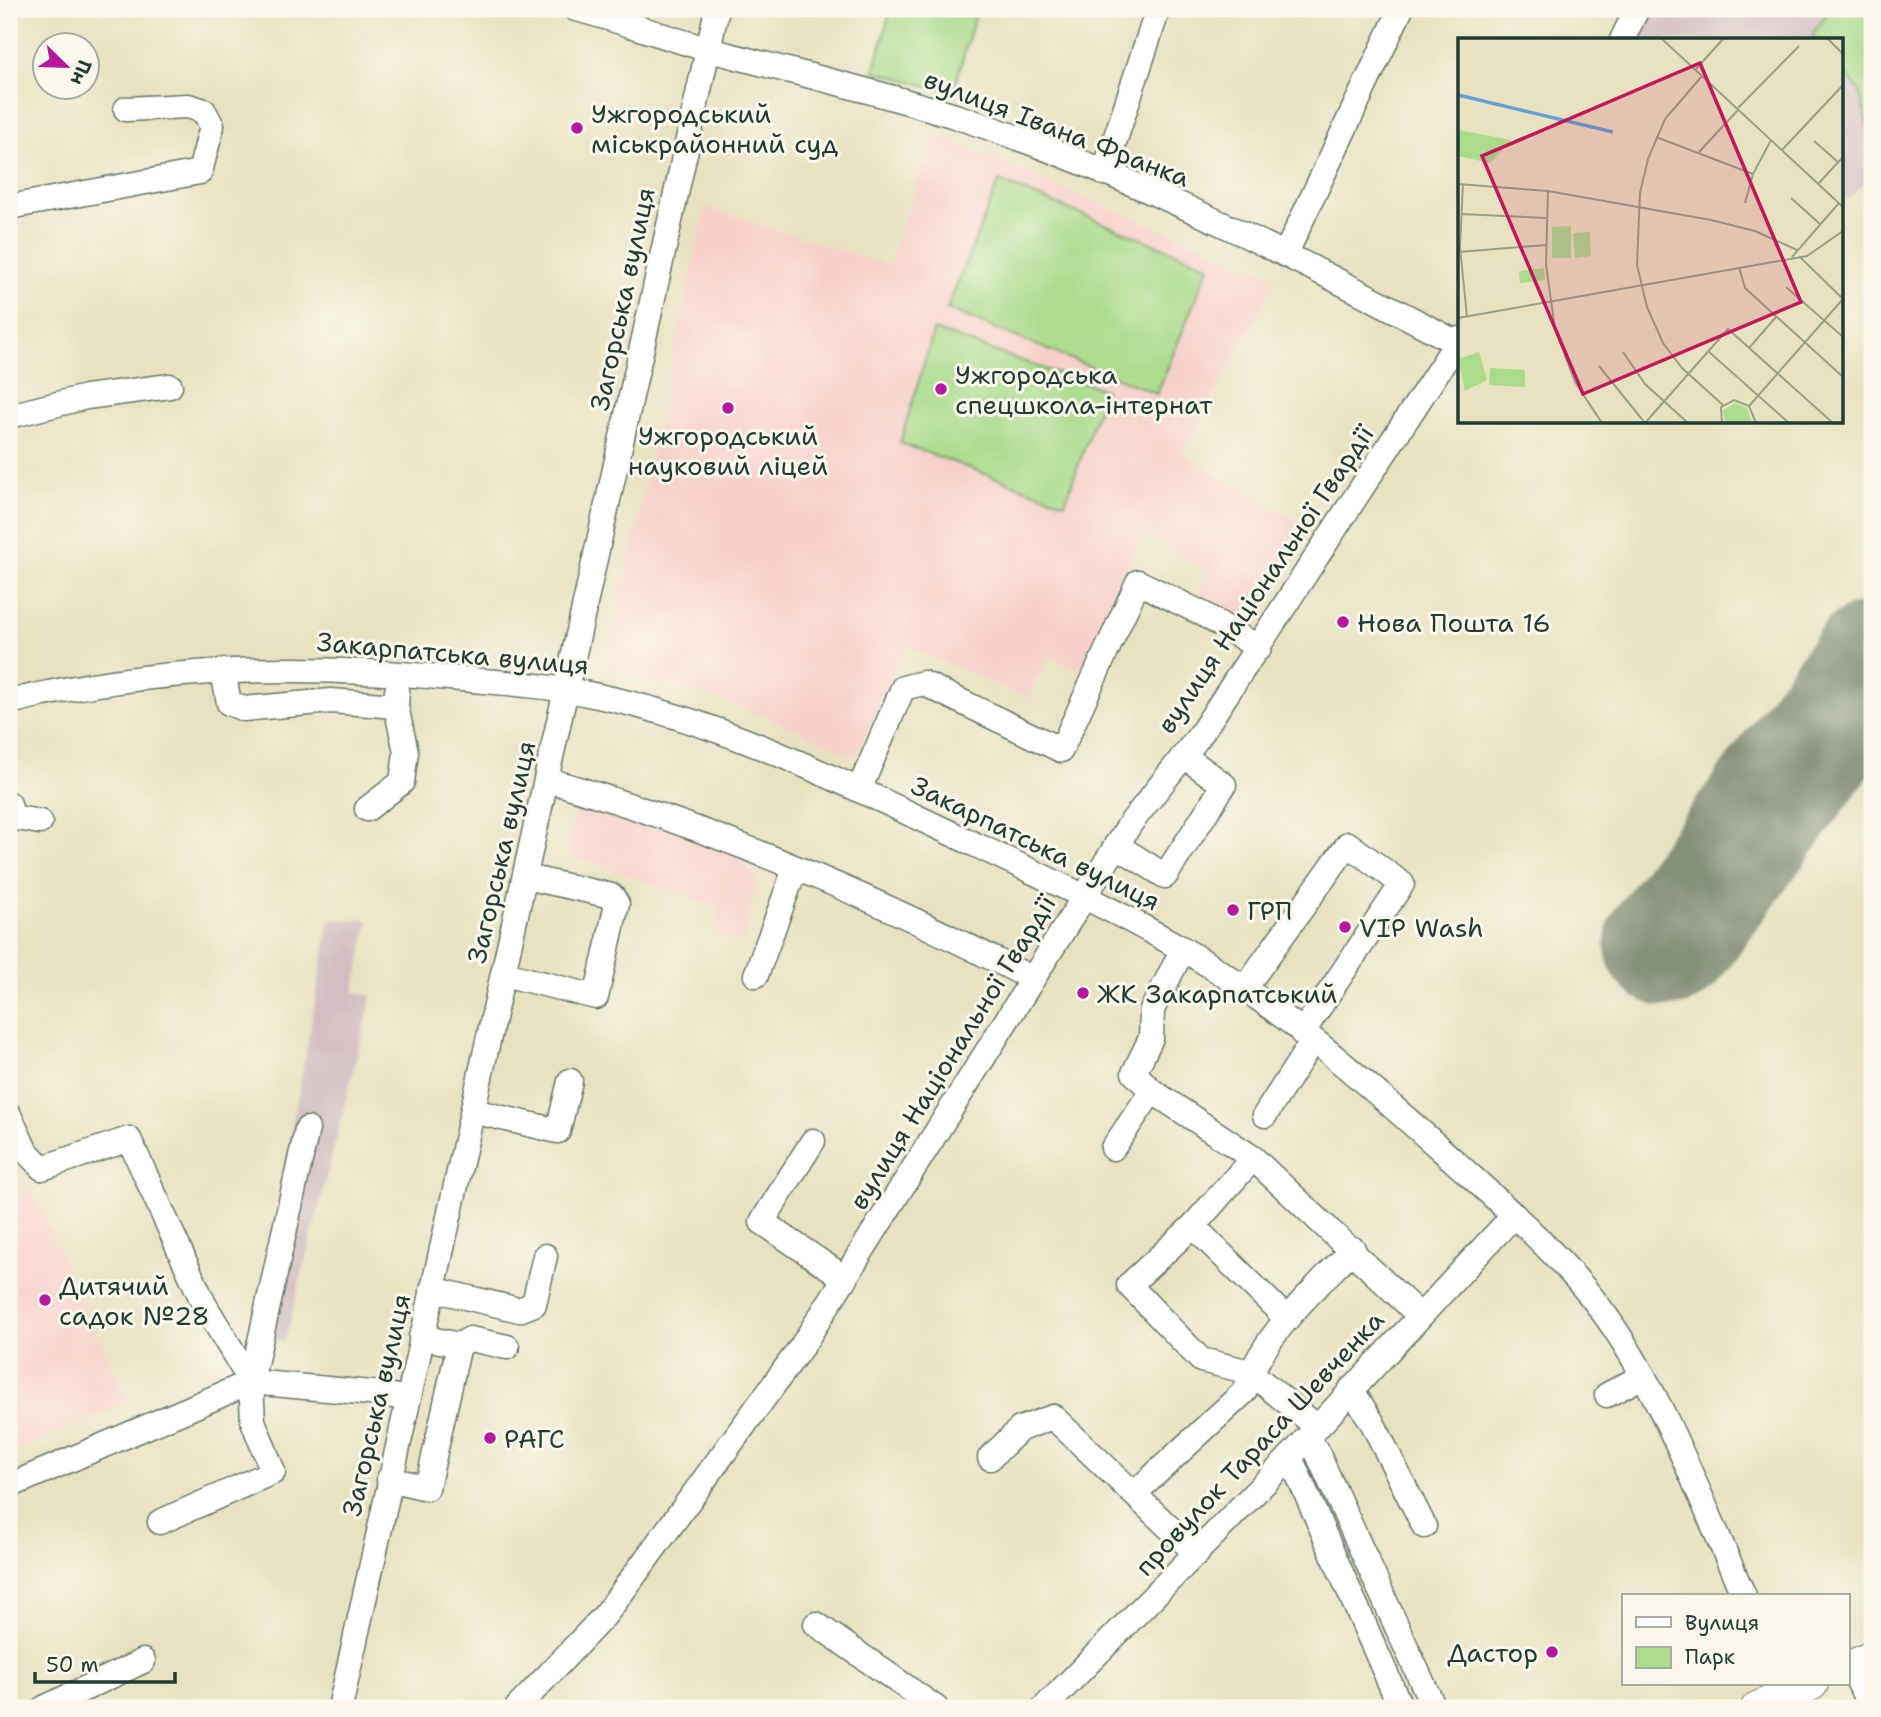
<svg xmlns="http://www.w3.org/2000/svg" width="1881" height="1717" viewBox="0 0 1881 1717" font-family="'Shantell Sans',sans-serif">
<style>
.built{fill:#f7d0cb}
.industrial{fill:#d2bec2}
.green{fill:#aadc8b;stroke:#648c60;stroke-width:2}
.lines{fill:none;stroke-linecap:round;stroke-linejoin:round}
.runway{stroke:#84907a;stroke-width:126}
.minor-casing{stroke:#657765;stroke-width:27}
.major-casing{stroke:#657765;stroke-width:34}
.minor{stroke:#fff;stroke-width:24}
.major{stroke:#fff;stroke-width:32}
.poi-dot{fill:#b5179e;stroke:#fbf7ec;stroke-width:2.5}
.labels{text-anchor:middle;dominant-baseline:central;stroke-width:6;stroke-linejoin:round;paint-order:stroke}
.poi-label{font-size:26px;fill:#1f3d34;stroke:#fbf7ec;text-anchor:start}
.street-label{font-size:26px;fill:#1f3d34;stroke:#fbf7ec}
.inset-river{fill:none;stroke:#66a1d6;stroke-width:3.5}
.inset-road{fill:none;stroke:#98a088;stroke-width:2}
.view{fill:#c2185b;fill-opacity:0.15;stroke:#c2185b;stroke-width:3.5}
.inset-edge{fill:none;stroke:#1f3d34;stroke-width:3.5}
</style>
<rect width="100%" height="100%" fill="#fbf7ec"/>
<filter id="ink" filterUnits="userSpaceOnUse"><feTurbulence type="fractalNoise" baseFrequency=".0143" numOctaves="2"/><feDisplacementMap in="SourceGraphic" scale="14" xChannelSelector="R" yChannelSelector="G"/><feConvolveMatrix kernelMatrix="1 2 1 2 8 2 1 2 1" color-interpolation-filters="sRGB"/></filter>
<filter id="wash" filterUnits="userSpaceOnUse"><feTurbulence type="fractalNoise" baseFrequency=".00686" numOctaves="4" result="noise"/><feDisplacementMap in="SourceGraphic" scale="28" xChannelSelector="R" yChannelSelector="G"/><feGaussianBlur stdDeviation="1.57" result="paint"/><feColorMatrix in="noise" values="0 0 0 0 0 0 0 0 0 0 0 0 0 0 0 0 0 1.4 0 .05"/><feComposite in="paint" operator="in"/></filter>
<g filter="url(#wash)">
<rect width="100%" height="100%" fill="#e8e2c0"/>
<g class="built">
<polygon points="933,134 1268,274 1274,285 1181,454 1312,529 1255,629 1197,596 1209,572 1142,534 1082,670 1048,657 1029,699 907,646 856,756 764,716 696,693 605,669 705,207 889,266"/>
<polygon points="580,796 728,850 757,879 743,942 715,934 720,908 566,853"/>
<polygon points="31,1189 127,1401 9,1455 9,1199"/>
</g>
<g class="industrial">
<polygon points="1654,9 1862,9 1872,57 1872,178 1841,204 1841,40 1638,40"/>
<polygon points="330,919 369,920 354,992 372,996 285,1341 261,1337 258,1316"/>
</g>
<g class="green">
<polygon points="891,9 977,9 953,93 874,71"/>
<polygon points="1830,9 1872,9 1872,142 1859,90 1841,68 1841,40 1817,40 1812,34"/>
<polygon points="999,181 1209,266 1157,394 947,309"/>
<polygon points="934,330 1105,390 1065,503 900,443"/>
</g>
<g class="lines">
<polyline class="runway" points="1668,944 1872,665"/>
</g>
</g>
<g filter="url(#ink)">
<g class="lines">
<defs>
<g id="minor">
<path d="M 576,9 C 620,20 663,37 707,49 C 794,73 882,92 967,120 C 1137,177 1299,259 1457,343"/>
<polyline points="1622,40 1637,9"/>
<polyline points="1104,173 1158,9"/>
<polyline points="9,207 200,172 212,126 204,111 188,106 126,109"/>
<polyline points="1286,253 1401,9"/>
<polyline points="9,416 86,397 170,386"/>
<polyline points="223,671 229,703 244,709 331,701 396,706"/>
<path d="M 9,702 C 157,665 310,664 461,679 C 507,683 553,686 598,696 C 713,720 818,770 923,820 C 1009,861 1097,900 1179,947 C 1279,1004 1369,1085 1455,1162 C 1504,1206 1556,1251 1597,1304 C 1660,1386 1701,1501 1744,1596"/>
<path d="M 548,780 C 714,828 877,898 1031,978"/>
<polyline points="859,790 903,688 923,683 1061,750 1138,582 1203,614 1259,648"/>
<polyline points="9,804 12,817 40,822"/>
<polyline points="367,809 402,782 406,752 396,706 397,691"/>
<polyline points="1116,845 1165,876 1224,785 1184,756"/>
<polyline points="1183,949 1152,1010 1151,1038 1134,1073 1152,1091 1253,1158 1420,1316"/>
<polyline points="504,974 596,997 617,904 612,896 526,877"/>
<polyline points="756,975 795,869"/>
<polyline points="1244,989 1348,844 1402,884 1302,1033"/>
<polyline points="473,1111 558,1131 570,1081"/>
<polyline points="9,1115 25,1150 42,1168 129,1139 204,1304 251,1382"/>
<polyline points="1265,1115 1312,1042"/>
<polyline points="813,1141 762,1222 846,1279"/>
<polyline points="1113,1148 1152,1091"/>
<polyline points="1253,1158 1193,1226 1129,1285 1201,1360 1250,1372 1316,1426"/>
<polyline points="1193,1226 1287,1319"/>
<polyline points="432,1289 519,1310 534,1304 545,1256"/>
<polyline points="421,1337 459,1345 470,1339 507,1347"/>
<polyline points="1351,1389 1372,1422 1424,1526"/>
<polyline points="1607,1395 1643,1376"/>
<polyline points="1306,1439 1316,1450 1434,1708"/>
<polyline points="1290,1457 1401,1708"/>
<polyline points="990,1458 1020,1429 1053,1417 1197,1554"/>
<polyline points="389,1479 427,1488 459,1345"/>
<polyline points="9,1486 251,1382 382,1394 408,1399"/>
<path d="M 1135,1493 L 1244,1392 C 1261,1336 1313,1291 1353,1249"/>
<polyline points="160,1522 273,1472 253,1421 251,1382 307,1129"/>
<polyline points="816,1624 936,1708"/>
<polyline points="1851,1666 1871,1708"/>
<polyline points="44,1708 143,1661"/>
<polyline points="340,1708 717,9"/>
<polyline points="517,1708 606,1614 802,1346 1130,824 1200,735 1459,339"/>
<polyline points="1044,1708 1290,1457 1514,1215"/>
</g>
<g id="major">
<polyline points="1848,1668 1872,1657"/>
<polyline points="1757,1708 1812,1684"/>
</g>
</defs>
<use href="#minor" class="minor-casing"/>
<use href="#major" class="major-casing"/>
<use href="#minor" class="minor"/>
<use href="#major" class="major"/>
</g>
</g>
<g class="poi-dot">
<circle cx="577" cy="128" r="7"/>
<circle cx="941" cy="389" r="7"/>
<circle cx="728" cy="408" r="7"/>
<circle cx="1343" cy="622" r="7"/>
<circle cx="1233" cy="910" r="7"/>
<circle cx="1345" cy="927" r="7"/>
<circle cx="1083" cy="993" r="7"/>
<circle cx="45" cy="1300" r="7"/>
<circle cx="490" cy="1438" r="7"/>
<circle cx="1552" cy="1652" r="7"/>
</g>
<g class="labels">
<g class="poi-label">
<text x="591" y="113">Ужгородський<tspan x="591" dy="30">міськрайонний суд</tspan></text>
<text x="955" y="374">Ужгородська<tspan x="955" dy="30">спецшкола-інтернат</tspan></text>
<text x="728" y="435" text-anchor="middle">Ужгородський<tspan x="728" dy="30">науковий ліцей</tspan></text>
<text x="1357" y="622">Нова Пошта 16</text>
<text x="1247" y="910">ГРП</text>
<text x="1359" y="927">VIP Wash</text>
<text x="1097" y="993">ЖК Закарпатський</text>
<text x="59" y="1285">Дитячий<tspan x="59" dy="30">садок №28</tspan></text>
<text x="504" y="1438">РАГС</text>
<text x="1538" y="1652" text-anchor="end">Дастор</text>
</g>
<g class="street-label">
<text transform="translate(1057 128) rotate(21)">вулиця Івана Франка</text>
<text transform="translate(622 299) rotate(-78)">Загорська вулиця</text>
<text transform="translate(1265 579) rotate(-56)">вулиця Національної Гвардії</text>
<text transform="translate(453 653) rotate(5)">Закарпатська вулиця</text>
<text transform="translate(1036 843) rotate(26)">Закарпатська вулиця</text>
<text transform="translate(501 852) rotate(-77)">Загорська вулиця</text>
<text transform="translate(952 1052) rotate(-58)">вулиця Національної Гвардії</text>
<text transform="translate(376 1405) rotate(-77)">Загорська вулиця</text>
<text transform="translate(1259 1443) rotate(-47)">провулок Тараса Шевченка</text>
</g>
</g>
<g transform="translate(1458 38)">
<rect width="385" height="385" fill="#e8e2c0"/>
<path d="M 0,92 L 54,102 L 32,125 L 0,118 ZM 113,188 L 113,220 L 94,220 L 94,189 ZM 132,194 L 133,218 L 117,220 L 115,195 ZM 86,230 L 87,242 L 62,245 L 61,233 ZM 21,314 L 29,342 L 7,353 L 0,321 ZM 32,330 L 67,332 L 67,349 L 31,347 ZM 277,365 L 289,370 L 294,385 L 267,385 L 265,372 Z" fill="#aadc8b"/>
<path class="inset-river" d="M 0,57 L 155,94"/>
<path class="inset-road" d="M 203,0 L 385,169M 369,0 L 385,16M 238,31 L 266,0M 244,38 L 207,81 L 190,121 L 182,155 L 179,227 L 189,269 L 205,305 L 224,330 L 265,367M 280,70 L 341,8M 198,99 L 295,136M 356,103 L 380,124M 324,112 L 385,47M 241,114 L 280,72M 0,146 L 90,153 L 253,182 L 297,193 L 339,212M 5,146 L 2,209 L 9,279M 360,146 L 385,119M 90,153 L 88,227 L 97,291 L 117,344 L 144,385M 333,160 L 362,186M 287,165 L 295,136 L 313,102M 3,176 L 88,180M 1,214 L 88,207M 341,218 L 385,261M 334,219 L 381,165M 281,229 L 287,250 L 385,339M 328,249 L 385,299M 0,280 L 349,218 L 385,193M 291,310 L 318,279M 250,313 L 331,385M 165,314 L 187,346 L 230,385M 141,328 L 187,385M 291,368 L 385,261M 187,385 L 270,291 L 375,385M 264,385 L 263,369 L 276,362 L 291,368 L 298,385"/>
<path class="view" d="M 242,25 L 343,264 L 125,356 L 24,118 Z"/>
<rect width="385" height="385" class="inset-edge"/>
</g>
<rect width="1881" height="1717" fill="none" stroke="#fbf7ec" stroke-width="35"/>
<rect x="1622" y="1594" width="228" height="91" fill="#fbf7ec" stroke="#a3ada2" stroke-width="2"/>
<rect x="1636" y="1617" width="35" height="10" fill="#ffffff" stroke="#a3ada2" stroke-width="2"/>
<text x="1685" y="1630" font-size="21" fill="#1f3d34">Вулиця</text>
<rect x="1636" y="1647" width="35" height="21" fill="#aadc8b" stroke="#a3ada2" stroke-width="2"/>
<text x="1685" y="1664" font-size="21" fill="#1f3d34">Парк</text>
<g transform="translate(66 66) rotate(113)"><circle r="33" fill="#fbf7ec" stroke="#a3ada2" stroke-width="2"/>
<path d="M0-5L12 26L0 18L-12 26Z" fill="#b5179e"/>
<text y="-10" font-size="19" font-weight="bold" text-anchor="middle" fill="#1f3d34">Пн</text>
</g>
<path d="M35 1672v10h140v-10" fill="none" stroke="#1f3d34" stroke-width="3.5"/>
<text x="46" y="1672" font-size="21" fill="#1f3d34" stroke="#fbf7ec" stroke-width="5" paint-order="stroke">50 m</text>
</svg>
